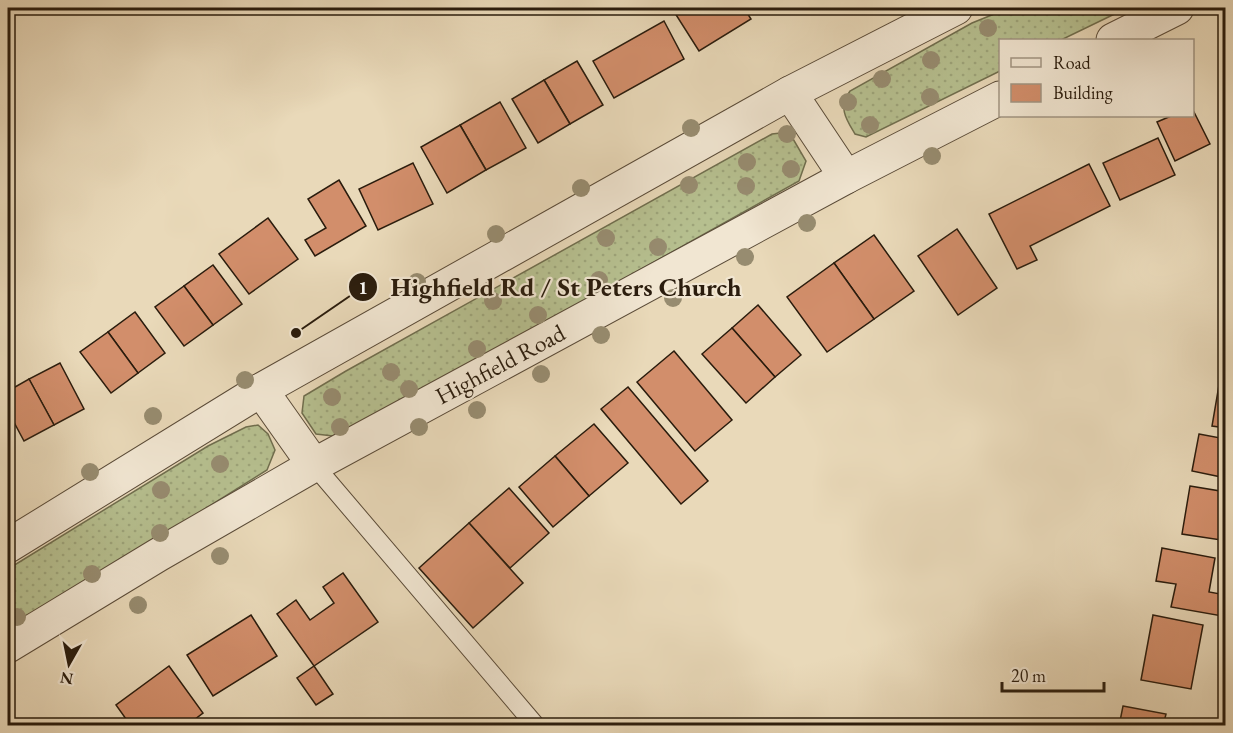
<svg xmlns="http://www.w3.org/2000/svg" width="1233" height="733" viewBox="0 0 1233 733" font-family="'EB Garamond',serif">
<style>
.grass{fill:url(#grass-dots);stroke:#706e4e;stroke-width:1.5}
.building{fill:#d28e6b;stroke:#2a1c0d;stroke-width:1.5}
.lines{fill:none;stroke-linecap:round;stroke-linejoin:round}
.service-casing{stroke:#5a4b38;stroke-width:20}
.tertiary-casing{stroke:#5a4b38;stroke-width:35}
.service{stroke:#f1e6d2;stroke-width:18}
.tertiary{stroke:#f1e6d2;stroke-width:33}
.tree{fill:#978c70}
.labels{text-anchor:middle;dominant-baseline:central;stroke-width:4.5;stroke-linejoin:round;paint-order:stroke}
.street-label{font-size:24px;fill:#2a1c0d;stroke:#f1e6d2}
.leader{fill:none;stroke:#2a1c0d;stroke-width:2}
.callout-dot{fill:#2a1c0d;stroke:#f1e6d2;stroke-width:2}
.mark-label{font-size:18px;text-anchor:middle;font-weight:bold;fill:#fff}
.callout-label{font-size:26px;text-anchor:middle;font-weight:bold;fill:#2a1c0d;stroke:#f1e6d2;stroke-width:4.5;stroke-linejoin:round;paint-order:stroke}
</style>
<defs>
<pattern id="grass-dots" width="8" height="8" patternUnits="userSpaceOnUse" patternTransform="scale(1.5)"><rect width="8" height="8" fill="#b6bf8f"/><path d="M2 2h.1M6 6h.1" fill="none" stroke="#9da47a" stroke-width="1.8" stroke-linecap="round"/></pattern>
</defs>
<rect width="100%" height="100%" fill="#e9d9b9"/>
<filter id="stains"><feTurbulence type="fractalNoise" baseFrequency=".00333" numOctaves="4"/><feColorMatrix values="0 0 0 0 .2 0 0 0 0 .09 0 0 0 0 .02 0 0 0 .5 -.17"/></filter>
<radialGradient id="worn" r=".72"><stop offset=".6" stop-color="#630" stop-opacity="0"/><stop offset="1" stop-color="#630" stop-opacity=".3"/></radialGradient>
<g class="grass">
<path d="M 1009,8 L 1127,8 L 1061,40 L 1000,40 L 1000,71 L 866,137 L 855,134 C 846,119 838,108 850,91 L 972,23 Z"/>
<polygon points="789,132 806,161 799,181 416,395 333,436 316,434 302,413 304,396 346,371 772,134"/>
<polygon points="258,425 268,434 275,450 267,470 8,632 8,569 208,446 246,427"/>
</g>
<g class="building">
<polygon points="677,8 744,8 751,19 699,51 673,10"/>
<polygon points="664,21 684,59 614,98 593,61"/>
<polygon points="577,61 603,105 570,124 544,80"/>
<polygon points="544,80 570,124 538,143 512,99"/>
<polygon points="500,102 526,148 486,170 460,125"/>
<polygon points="1192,108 1210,144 1175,161 1157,122 1171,116 1192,116"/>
<polygon points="460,125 486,170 447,193 421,147"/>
<polygon points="1158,138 1175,175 1120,200 1103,163"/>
<polygon points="413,163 433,204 378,230 359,189"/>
<polygon points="1089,164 1110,206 1030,246 1037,260 1017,269 989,214"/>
<polygon points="339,180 366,226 315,256 305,240 326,228 308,199"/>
<polygon points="268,218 298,259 249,294 219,254"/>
<polygon points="957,229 997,288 958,315 918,256"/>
<polygon points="874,235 914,291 874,319 834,263"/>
<polygon points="834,263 874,319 827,352 787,297"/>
<polygon points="213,265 242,304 213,325 184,286"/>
<polygon points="184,286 213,325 184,346 155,307"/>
<polygon points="758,305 801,355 775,377 732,328"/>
<polygon points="135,312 165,353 138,373 108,332"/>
<polygon points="732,328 775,377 746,403 702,354"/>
<polygon points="108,332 138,373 111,393 80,352"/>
<polygon points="674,351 732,420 695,451 637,382"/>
<polygon points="60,363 84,409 54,425 29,379"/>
<polygon points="29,379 54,425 24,441 8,411 8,391"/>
<polygon points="1220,379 1226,380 1226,428 1212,426"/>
<polygon points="628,387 708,481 681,504 601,409"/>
<polygon points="594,424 628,463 589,496 555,456"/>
<polygon points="1199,434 1226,439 1226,478 1192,471"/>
<polygon points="555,456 589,496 553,527 519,487"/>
<polygon points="1190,486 1226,492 1226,512 1221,540 1182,534"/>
<polygon points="509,488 549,533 510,568 469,523"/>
<polygon points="469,523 523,583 473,628 419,568"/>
<polygon points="1162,548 1215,558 1209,592 1226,595 1222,616 1171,607 1176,584 1156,581"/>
<polygon points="343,573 378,622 314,666 277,614 296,600 310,620 334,603 323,587"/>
<polygon points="251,615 277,656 213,696 187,655"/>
<polygon points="1153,615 1203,625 1191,689 1141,680"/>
<polygon points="169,666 203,713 186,726 131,726 116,705"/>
<polygon points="314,666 333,694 316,705 297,678"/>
<polygon points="1123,706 1166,714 1163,726 1119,726"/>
</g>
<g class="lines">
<defs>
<polyline id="service" points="314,465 536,726"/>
<g id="tertiary">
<polyline points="1113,40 1177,8"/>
<polyline points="790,93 846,177"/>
<polyline points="261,390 314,465"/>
<polyline points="8,546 261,390 790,93 956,8"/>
<polyline points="8,646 158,555 314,465 846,177 1000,98"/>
</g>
</defs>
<use href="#service" class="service-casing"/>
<use href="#tertiary" class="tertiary-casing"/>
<use href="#service" class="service"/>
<use href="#tertiary" class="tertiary"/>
</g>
<g class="tree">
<circle cx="988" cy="28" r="9"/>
<circle cx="931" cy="60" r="9"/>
<circle cx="882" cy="79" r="9"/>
<circle cx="930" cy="97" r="9"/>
<circle cx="848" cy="102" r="9"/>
<circle cx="870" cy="125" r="9"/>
<circle cx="691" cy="128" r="9"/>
<circle cx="787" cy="134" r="9"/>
<circle cx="932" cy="156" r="9"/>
<circle cx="747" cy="162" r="9"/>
<circle cx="791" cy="169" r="9"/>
<circle cx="689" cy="185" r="9"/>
<circle cx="746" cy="186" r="9"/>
<circle cx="581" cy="188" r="9"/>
<circle cx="807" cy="223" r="9"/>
<circle cx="496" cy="234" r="9"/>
<circle cx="606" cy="238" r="9"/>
<circle cx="658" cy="247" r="9"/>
<circle cx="745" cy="257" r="9"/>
<circle cx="599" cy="280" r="9"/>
<circle cx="417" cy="282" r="9"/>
<circle cx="673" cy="298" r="9"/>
<circle cx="493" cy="301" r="9"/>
<circle cx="538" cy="315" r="9"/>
<circle cx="601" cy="335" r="9"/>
<circle cx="477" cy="349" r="9"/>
<circle cx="391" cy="372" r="9"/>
<circle cx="541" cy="374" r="9"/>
<circle cx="245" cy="380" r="9"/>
<circle cx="409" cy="389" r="9"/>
<circle cx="332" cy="397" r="9"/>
<circle cx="477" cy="410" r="9"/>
<circle cx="153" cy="416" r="9"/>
<circle cx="340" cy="427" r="9"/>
<circle cx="419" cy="427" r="9"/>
<circle cx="220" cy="464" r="9"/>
<circle cx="90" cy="472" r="9"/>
<circle cx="161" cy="490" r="9"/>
<circle cx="160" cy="533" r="9"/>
<circle cx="220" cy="556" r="9"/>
<circle cx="92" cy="574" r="9"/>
<circle cx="138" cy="605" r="9"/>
<circle cx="17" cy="617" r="9"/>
</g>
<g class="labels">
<g class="street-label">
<text transform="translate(500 364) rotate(-28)">Highfield Road</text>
</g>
</g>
<path class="leader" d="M296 333L363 287"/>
<g class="callout-dot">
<circle cx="296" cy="333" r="6"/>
<circle cx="363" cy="287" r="15"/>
</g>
<g class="mark-label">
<text x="363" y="294">1</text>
</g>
<g class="callout-label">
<text x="566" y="296">Highfield Rd / St Peters Church</text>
</g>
<rect width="1233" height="733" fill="none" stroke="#e9d9b9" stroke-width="30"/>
<rect x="9" y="9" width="1215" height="715" fill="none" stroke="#2a1c0d" stroke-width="3"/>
<rect x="15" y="15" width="1203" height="703" fill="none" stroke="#2a1c0d" stroke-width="1.5"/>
<rect x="999" y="39" width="195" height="78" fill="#f1e6d2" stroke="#a19583" stroke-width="1.5"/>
<rect x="1011" y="58" width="30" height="9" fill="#f1e6d2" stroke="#a19583" stroke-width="1.5"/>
<text x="1053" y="69" font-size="18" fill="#2a1c0d">Road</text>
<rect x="1011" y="84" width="30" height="18" fill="#d28e6b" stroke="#a19583" stroke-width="1.5"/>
<text x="1053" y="99" font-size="18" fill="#2a1c0d">Building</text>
<g transform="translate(69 664) rotate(189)" stroke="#f1e6d2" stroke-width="4.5" paint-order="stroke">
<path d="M0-4.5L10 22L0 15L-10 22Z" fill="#2a1c0d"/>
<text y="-9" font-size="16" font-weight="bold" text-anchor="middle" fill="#2a1c0d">N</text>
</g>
<path d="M1002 682v9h102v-9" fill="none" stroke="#2a1c0d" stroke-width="3"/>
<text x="1011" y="682" font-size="18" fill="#2a1c0d" stroke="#f1e6d2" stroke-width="4.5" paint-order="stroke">20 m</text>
<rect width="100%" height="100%" filter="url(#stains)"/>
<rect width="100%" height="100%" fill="url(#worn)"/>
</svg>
